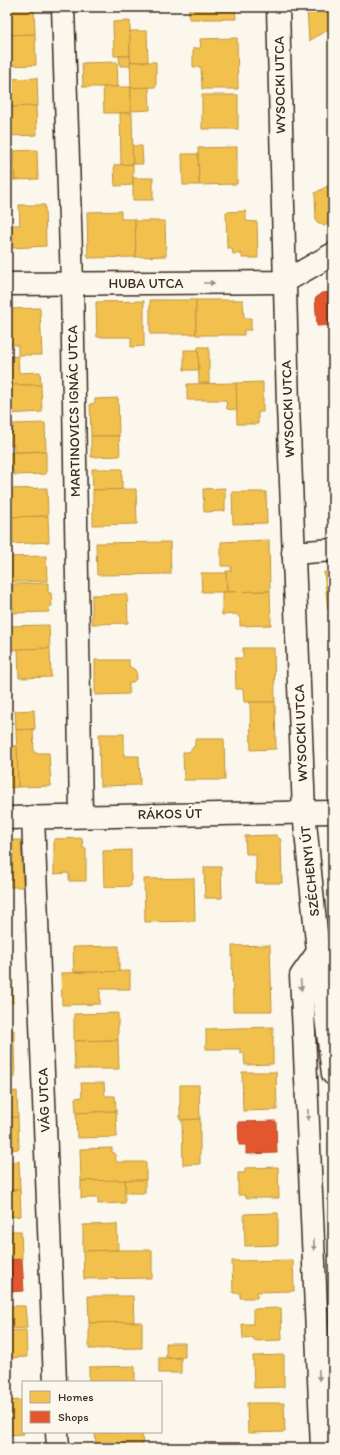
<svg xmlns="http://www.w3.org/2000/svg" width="340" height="1455" viewBox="0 0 340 1455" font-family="Itim,sans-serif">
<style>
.homes{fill:#f2c14e;stroke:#bb9440}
.shops{fill:#e4572e;stroke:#b14a29}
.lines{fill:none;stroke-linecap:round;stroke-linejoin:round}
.minor-casing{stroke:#3b2a1e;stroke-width:25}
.minor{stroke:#fbf7ec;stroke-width:22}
.oneway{fill:#9b9085}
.labels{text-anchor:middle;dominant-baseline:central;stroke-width:4;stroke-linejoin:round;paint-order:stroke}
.street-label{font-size:14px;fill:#3b2a1e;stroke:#fbf7ec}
</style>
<rect width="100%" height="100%" fill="#fbf7ec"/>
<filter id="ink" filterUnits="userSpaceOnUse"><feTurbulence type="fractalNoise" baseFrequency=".025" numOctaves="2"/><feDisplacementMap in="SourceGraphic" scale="8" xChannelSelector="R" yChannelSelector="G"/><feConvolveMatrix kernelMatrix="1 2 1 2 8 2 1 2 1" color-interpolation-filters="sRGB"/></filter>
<g filter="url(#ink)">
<g class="homes">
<polygon points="7,7 34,7 35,34 7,35"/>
<polygon points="189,7 235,7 236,19 189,19"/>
<polygon points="310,7 333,7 333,27 309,41 307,9"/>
<polygon points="130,21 130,56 114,56 113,22"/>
<polygon points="130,31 147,31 148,62 130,62"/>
<polygon points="35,34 36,65 7,66 7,35"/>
<polygon points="237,38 238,89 202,89 201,67 193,67 193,48 201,48 200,39"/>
<polygon points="119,56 130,56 131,66 120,66"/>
<polygon points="117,62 118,87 83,87 82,63"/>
<polygon points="130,62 156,62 156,87 131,88"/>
<polygon points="37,78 38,106 7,107 7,79"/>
<polygon points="103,87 131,87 131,113 104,113"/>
<polygon points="149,87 150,110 131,111 131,88"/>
<rect x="202" y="95" width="36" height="34"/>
<polygon points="36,106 37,135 7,136 7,107"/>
<polygon points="120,113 132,113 133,164 121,165"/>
<polygon points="132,146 142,146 143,164 133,164"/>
<polygon points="237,147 237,184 199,185 198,148"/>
<polygon points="37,150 38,179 15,180 13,151"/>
<polygon points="182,154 198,154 199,185 183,185"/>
<polygon points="7,163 14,163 15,180 7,180"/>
<polygon points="133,164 133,185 115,186 114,165"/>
<rect x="133" y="178" width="20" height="22"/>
<polygon points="333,183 333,221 324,226 316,221 315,193"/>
<polygon points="19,205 45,205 46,246 13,248 12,225 20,225"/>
<polygon points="121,211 121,219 135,219 136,257 88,258 87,212"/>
<polygon points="246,211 246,221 257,222 258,258 242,258 242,254 233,254 232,248 227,248 226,212"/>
<polygon points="135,221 165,221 166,256 136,257"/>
<rect x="150" y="300" width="46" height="34"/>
<polygon points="196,300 243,300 244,318 251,318 251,330 244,330 244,335 196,335"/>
<polygon points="144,301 144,346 131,347 131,337 97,337 96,302"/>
<polygon points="40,308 42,355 18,355 18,345 7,345 7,309"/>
<polygon points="198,347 209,347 209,383 199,383"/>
<polygon points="184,350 198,350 199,370 184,370"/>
<polygon points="18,356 19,373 40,372 41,385 7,385 7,357"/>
<polygon points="330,378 333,378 333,407 332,407"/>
<polygon points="263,382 263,412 258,412 258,424 237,424 236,383"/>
<polygon points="236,383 237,410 227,409 226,400 187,400 187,384"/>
<polygon points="7,385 41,385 42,412 7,414"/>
<polygon points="118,398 119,436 91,436 90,404 95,403 95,399"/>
<polygon points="45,423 46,451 14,452 14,445 7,445 7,432 13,432 13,424"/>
<polygon points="91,436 119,436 120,456 91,457"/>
<polygon points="46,451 46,474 14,475 14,471 7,471 7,453"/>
<polygon points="92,469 122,469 122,490 93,490"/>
<polygon points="47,488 48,516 9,517 8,489"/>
<polygon points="225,488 225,511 204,512 203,489"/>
<polygon points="136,489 137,524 93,525 93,490"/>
<polygon points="232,492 266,492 267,523 233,524"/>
<polygon points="48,516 49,542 13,544 12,517"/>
<rect x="7" y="518" width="5" height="21"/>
<polygon points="269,540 270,591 227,592 226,571 231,571 231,566 221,566 221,542"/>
<polygon points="170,542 171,574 97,575 96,543"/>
<polygon points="46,556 47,581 10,582 8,557"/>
<polygon points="324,572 333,572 333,609 328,610"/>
<polygon points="201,573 226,573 227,592 202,592"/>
<polygon points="48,583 48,593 51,593 52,606 49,606 49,612 14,613 14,607 8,607 7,588 13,588 13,584"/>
<polygon points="270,591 271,625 240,626 240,618 236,614 222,615 222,592"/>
<polygon points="127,594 128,623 92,624 92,595"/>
<polygon points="49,625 50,648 7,650 7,626"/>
<polygon points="50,648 51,677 19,678 18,649"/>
<polygon points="243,648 274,648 275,702 244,702 243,689 236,689 235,658 243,658"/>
<polygon points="95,660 129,660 129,666 135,670 137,675 136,679 133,682 129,683 129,694 95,695"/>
<polygon points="329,672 333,672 333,710 330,711"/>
<polygon points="250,702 275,702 276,749 251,750"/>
<polygon points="34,710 35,729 16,730 15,711"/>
<polygon points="331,727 333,727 333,783"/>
<polygon points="33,729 34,753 49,753 51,786 18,787 16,730"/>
<polygon points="99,734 124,734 124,756 139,756 140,785 100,786"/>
<polygon points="195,739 224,739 225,780 184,780 183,752 189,752 195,745"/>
<polygon points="7,746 17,746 18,787 7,788"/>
<polygon points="276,835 281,840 282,883 256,883 256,854 246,854 245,836"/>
<polygon points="82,838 83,848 86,848 86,881 69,881 69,873 54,874 54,839"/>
<polygon points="7,840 21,840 23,887 7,887"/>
<polygon points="131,850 131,886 104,887 103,851"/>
<polygon points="204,867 221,867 222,898 205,898"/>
<polygon points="194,878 195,921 145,922 144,879"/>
<polygon points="270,945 272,1011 233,1011 232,946"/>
<polygon points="119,946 119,972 74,972 73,947"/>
<polygon points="7,950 11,950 12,977 7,977"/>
<polygon points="130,971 130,989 100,989 100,1004 62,1005 61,973"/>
<polygon points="7,977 12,977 13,1003 7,1003"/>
<polygon points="118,1013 118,1040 74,1041 74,1014"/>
<polygon points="273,1027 273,1064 245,1065 244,1053 240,1053 240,1049 206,1049 206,1029"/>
<polygon points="7,1030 14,1030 14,1048 7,1049"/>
<polygon points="118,1040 119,1069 75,1069 74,1041"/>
<polygon points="14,1048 15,1078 7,1078 7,1049"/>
<polygon points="242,1072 276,1072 277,1110 243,1111"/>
<polygon points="81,1083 104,1083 105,1096 115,1096 116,1111 76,1113 75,1098 82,1097"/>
<polygon points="180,1085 199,1085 200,1119 180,1120"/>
<polygon points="17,1091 18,1117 7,1118 7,1092"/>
<polygon points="116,1111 117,1137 77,1138 76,1113"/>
<polygon points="18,1117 19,1149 7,1150 7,1118"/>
<polygon points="200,1119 200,1164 183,1165 182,1120"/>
<polygon points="112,1148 112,1153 115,1153 116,1162 146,1162 146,1180 81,1181 80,1149"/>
<polygon points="19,1161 20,1190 7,1190 7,1162"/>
<polygon points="278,1167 279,1198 246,1198 245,1195 238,1195 238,1173 245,1173 245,1168"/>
<rect x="125" y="1180" width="20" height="13"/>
<polygon points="125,1180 125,1203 98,1204 98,1198 81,1198 81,1181"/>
<polygon points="7,1190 20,1190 21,1216 7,1217"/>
<polygon points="278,1213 278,1245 245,1246 244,1214"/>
<polygon points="117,1224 118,1250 83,1251 83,1225"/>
<polygon points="7,1231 21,1231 22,1259 7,1260"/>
<polygon points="118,1250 152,1250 152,1278 84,1279 83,1251"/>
<polygon points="293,1260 294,1291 257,1292 257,1298 240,1298 240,1293 233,1293 232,1261"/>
<polygon points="88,1296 133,1296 134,1322 89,1323"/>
<polygon points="7,1306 25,1306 27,1328 7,1329"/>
<polygon points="281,1308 282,1340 254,1341 254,1338 243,1339 242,1324 253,1324 253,1309"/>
<polygon points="134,1322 142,1322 142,1348 89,1349 89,1323"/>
<polygon points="26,1330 27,1357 7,1358 7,1331"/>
<polygon points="166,1343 185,1343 185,1357 166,1358"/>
<polygon points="284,1355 284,1387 254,1388 253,1356"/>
<rect x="159" y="1358" width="22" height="15"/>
<polygon points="135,1366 135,1382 89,1382 89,1367"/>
<polygon points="22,1400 23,1432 24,1434 7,1435 7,1401"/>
<polygon points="247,1403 284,1403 285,1432 248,1433"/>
<polygon points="95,1432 142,1432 143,1448 96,1448"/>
</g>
<g class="shops">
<polygon points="333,292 333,325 317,326 315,299 321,293"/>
<polygon points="276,1121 277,1153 246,1154 246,1145 239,1145 238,1122"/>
<polygon points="22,1259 24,1291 7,1292 7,1260"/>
</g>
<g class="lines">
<defs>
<g id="minor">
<polyline points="63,7 72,283 81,816"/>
<polyline points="278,7 288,406 304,812 318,952 333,1074"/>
<polyline points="7,284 284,282 333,254"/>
<polyline points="293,553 333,550"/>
<polyline points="33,817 55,1382"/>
<polyline points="7,818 333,812"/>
<polyline points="318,952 301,976 304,1032 322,1448"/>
<polyline points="57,1432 58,1448"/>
</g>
</defs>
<use href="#minor" class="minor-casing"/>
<use href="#minor" class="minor"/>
</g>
<defs><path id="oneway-solid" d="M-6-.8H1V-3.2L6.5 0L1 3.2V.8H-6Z"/></defs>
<g class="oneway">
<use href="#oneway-solid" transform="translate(209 283)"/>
<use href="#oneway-solid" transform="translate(301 985) rotate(86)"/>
<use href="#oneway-solid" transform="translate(308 1115) rotate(88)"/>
<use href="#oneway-solid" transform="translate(314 1245) rotate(88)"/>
<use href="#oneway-solid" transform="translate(319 1375) rotate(88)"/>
</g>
</g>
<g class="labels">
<g class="street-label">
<text transform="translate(280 85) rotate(-91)">WYSOCKI UTCA</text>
<text x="146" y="283">HUBA UTCA</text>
<text transform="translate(288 409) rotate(-92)">WYSOCKI UTCA</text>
<text transform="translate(74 411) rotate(-91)">MARTINOVICS IGNÁC UTCA</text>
<text transform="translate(301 733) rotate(-92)">WYSOCKI UTCA</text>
<text transform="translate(170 814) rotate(-1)">RÁKOS ÚT</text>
<text transform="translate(310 871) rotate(-96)">SZÉCHENYI ÚT</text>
<text transform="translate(44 1100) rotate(-92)">VÁG UTCA</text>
</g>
</g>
<rect width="340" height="1455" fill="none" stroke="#fbf7ec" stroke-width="24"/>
<rect x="12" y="12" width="316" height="1431" fill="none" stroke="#3b2a1e" stroke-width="1.5" filter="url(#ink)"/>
<rect x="22" y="1381" width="140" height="52" fill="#fbf7ec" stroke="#aea59a"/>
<rect x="30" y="1391" width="20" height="12" fill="#f2c14e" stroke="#aea59a"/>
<text x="58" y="1401" font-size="12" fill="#3b2a1e">Homes</text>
<rect x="30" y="1411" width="20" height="12" fill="#e4572e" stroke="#aea59a"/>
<text x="58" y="1421" font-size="12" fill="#3b2a1e">Shops</text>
</svg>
